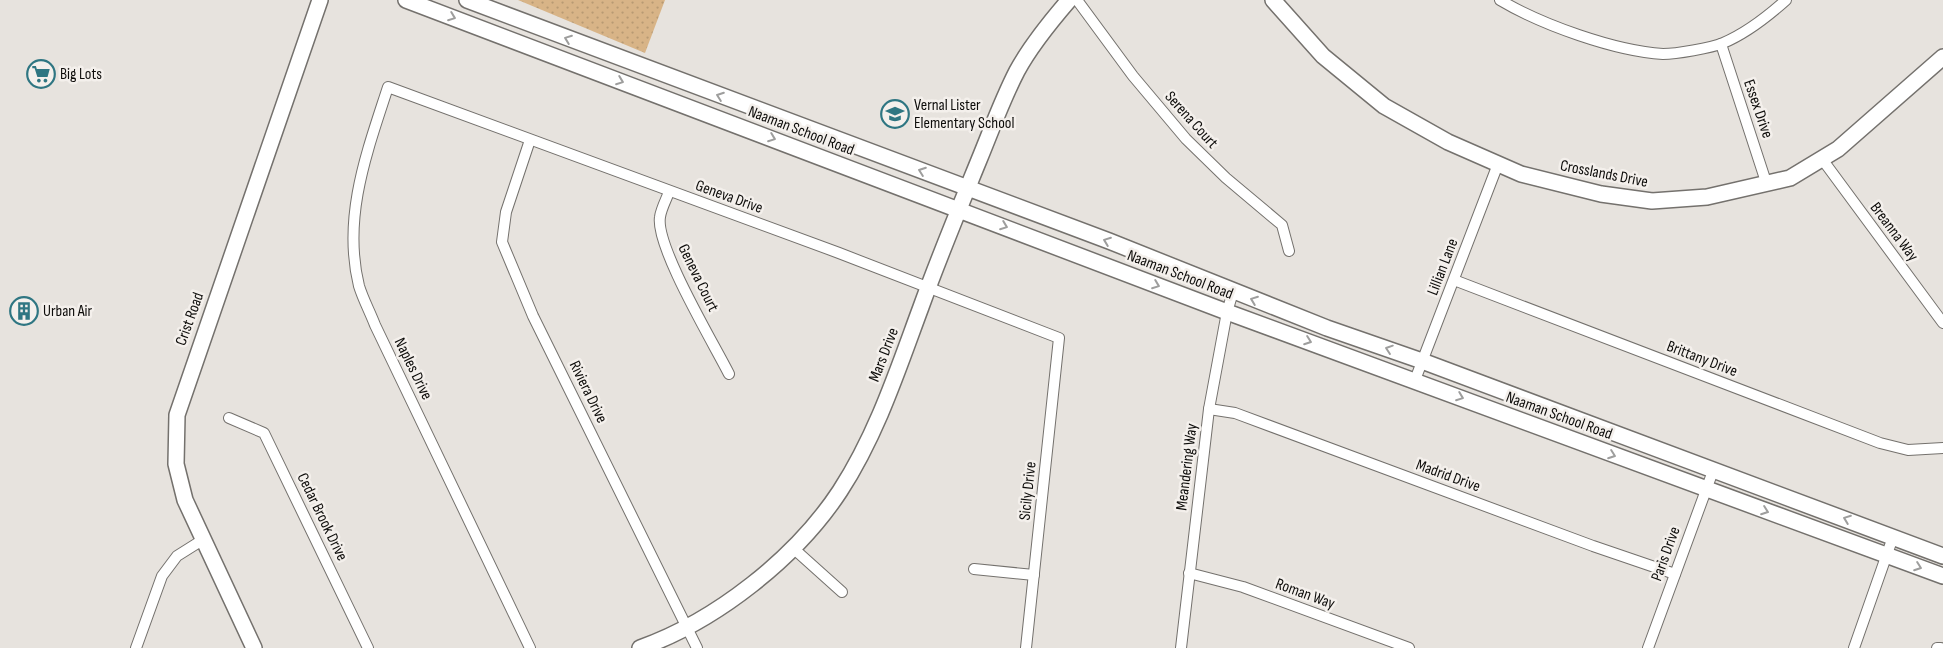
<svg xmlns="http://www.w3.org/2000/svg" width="1943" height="648" viewBox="0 0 1943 648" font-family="'Sofia Sans Condensed',sans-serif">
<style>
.grass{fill:url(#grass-dots)}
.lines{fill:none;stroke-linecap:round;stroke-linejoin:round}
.street-casing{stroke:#74716d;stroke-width:12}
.secondary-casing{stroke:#74716d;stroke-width:18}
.street{stroke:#fff;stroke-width:10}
.secondary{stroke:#fff;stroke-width:15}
.oneway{stroke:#9e9e9d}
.labels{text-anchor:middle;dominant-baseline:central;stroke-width:5;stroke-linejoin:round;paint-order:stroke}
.poi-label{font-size:16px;fill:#0d0c0a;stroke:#f4f0ec;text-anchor:start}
.street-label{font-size:16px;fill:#0d0c0a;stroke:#f4f0ec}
</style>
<defs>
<pattern id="grass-dots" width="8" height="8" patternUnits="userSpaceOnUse" patternTransform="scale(1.25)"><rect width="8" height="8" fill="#d8b487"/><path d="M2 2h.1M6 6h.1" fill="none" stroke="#b89a73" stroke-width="1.8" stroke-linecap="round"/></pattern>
</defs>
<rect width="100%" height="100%" fill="#e7e3de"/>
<polygon class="grass" points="518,0 665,0 645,53"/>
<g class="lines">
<defs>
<g id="street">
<polyline points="1077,0 1133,76 1186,139 1226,178 1282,225 1289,251"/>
<path d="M 1500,0 C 1542,25 1615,51 1663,54 C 1676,54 1711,48 1723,43 C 1747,33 1767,17 1786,0"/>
<polyline points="1721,44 1767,185"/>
<polyline points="530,140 506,212 502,242 533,316 697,648"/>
<polyline points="1822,159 1943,323"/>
<path d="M 669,192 C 666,200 661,209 660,217 C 655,246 714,344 729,374"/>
<polyline points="1454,280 1880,443 1908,450 1943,448"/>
<polyline points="1415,380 1498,164"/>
<polyline points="1209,409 1235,413 1593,546 1675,574"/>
<polyline points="229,418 264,433 368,648"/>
<polyline points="793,548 842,592"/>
<polyline points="974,569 1034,575"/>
<polyline points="1189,573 1243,587 1409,648"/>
<polyline points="136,648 162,576 177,556 204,539"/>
<path d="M 530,648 L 375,325 C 370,312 363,299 359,286 C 342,217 367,152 388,87 L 839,253 L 1059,338 L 1026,648"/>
<polyline points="1181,648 1209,409 1227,312 1233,292"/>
<polyline points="1648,648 1713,471"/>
<polyline points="1854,648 1893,537"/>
<polyline points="1937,648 1941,648"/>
</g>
<g id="secondary">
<polyline points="406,0 1227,312 1943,576"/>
<polyline points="467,0 1109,241 1327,328 1422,361 1943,556"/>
<polyline points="1273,0 1323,56 1384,106 1448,142 1521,174 1601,194 1652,201 1707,197 1790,178 1838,149 1943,57"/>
<polyline points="254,648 185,500 176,464 177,415 320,0"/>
<path d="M 640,648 C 716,621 796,558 840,491 C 877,434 898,369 921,307 C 939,257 959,209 979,160 C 991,131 1002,100 1017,71 C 1031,45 1050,22 1069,0"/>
</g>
</defs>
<use href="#street" class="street-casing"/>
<use href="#secondary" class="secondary-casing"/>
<use href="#street" class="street"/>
<use href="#secondary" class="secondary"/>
</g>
<defs><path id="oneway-chevron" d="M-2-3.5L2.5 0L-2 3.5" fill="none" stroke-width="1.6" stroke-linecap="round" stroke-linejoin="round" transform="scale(1.25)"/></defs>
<g class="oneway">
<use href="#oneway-chevron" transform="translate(452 17) rotate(21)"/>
<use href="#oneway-chevron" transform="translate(568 39) rotate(-159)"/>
<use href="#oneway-chevron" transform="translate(620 81) rotate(21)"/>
<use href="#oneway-chevron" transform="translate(720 96) rotate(-160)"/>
<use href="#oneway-chevron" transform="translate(772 138) rotate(21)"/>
<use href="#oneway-chevron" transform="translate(922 171) rotate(-160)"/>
<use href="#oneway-chevron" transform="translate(1004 226) rotate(21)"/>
<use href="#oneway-chevron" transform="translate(1107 241) rotate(-159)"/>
<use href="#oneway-chevron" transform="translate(1156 285) rotate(21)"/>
<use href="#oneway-chevron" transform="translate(1254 300) rotate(-159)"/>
<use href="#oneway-chevron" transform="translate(1308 341) rotate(20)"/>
<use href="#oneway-chevron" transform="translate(1389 349) rotate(-161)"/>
<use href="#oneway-chevron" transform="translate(1460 397) rotate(21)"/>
<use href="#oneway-chevron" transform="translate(1612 455) rotate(20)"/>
<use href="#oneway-chevron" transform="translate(1765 511) rotate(20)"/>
<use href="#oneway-chevron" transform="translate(1847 519) rotate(-159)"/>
<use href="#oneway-chevron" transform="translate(1918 567) rotate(20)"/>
</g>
<defs>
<symbol id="supermarket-ring" viewBox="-11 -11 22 22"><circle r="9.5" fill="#f4f0ec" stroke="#2f7682" stroke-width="1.5"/><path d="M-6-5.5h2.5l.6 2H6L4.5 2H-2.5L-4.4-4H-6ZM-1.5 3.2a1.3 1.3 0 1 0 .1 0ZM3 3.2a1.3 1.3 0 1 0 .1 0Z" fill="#2f7682"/></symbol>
<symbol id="school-ring" viewBox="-11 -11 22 22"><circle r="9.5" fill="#f4f0ec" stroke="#2f7682" stroke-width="1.5"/><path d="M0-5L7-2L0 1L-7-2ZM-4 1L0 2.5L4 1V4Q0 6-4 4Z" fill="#2f7682"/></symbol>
<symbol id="building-ring" viewBox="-11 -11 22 22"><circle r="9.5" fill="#f4f0ec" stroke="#2f7682" stroke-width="1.5"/><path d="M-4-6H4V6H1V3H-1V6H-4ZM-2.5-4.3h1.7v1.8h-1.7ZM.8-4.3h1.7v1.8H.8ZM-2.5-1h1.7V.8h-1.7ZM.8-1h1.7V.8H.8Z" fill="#2f7682"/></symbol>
</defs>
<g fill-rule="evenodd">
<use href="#supermarket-ring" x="25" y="58" width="32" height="32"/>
<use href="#school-ring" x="879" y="98" width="32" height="32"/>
<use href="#building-ring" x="8" y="295" width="32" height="32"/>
</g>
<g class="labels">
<g class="poi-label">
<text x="60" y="74">Big Lots</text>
<text x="914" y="105">Vernal Lister<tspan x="914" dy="18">Elementary School</tspan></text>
<text x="43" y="311">Urban Air</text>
</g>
<g class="street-label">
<text transform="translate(1758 109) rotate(71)">Essex Drive</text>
<text transform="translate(1191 120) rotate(48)">Serena Court</text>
<text transform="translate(801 131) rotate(21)">Naaman School Road</text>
<text transform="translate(1604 174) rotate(11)">Crosslands Drive</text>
<text transform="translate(729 197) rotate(20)">Geneva Drive</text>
<text transform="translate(1894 232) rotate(53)">Breanna Way</text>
<text transform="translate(1443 267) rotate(-69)">Lillian Lane</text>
<text transform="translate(1180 275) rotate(21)">Naaman School Road</text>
<text transform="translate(698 278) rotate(64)">Geneva Court</text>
<text transform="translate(190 319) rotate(-70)">Crist Road</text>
<text transform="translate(884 355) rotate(-69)">Mars Drive</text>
<text transform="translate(1702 359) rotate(21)">Brittany Drive</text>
<text transform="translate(413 369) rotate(64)">Naples Drive</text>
<text transform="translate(588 392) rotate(64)">Riviera Drive</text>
<text transform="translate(1559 416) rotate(20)">Naaman School Road</text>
<text transform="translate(1187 467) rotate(-83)">Meandering Way</text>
<text transform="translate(1448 476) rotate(20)">Madrid Drive</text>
<text transform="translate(1028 491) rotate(-84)">Sicily Drive</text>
<text transform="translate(322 517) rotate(64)">Cedar Brook Drive</text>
<text transform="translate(1666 554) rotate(-70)">Paris Drive</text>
<text transform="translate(1305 594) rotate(20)">Roman Way</text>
</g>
</g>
</svg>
